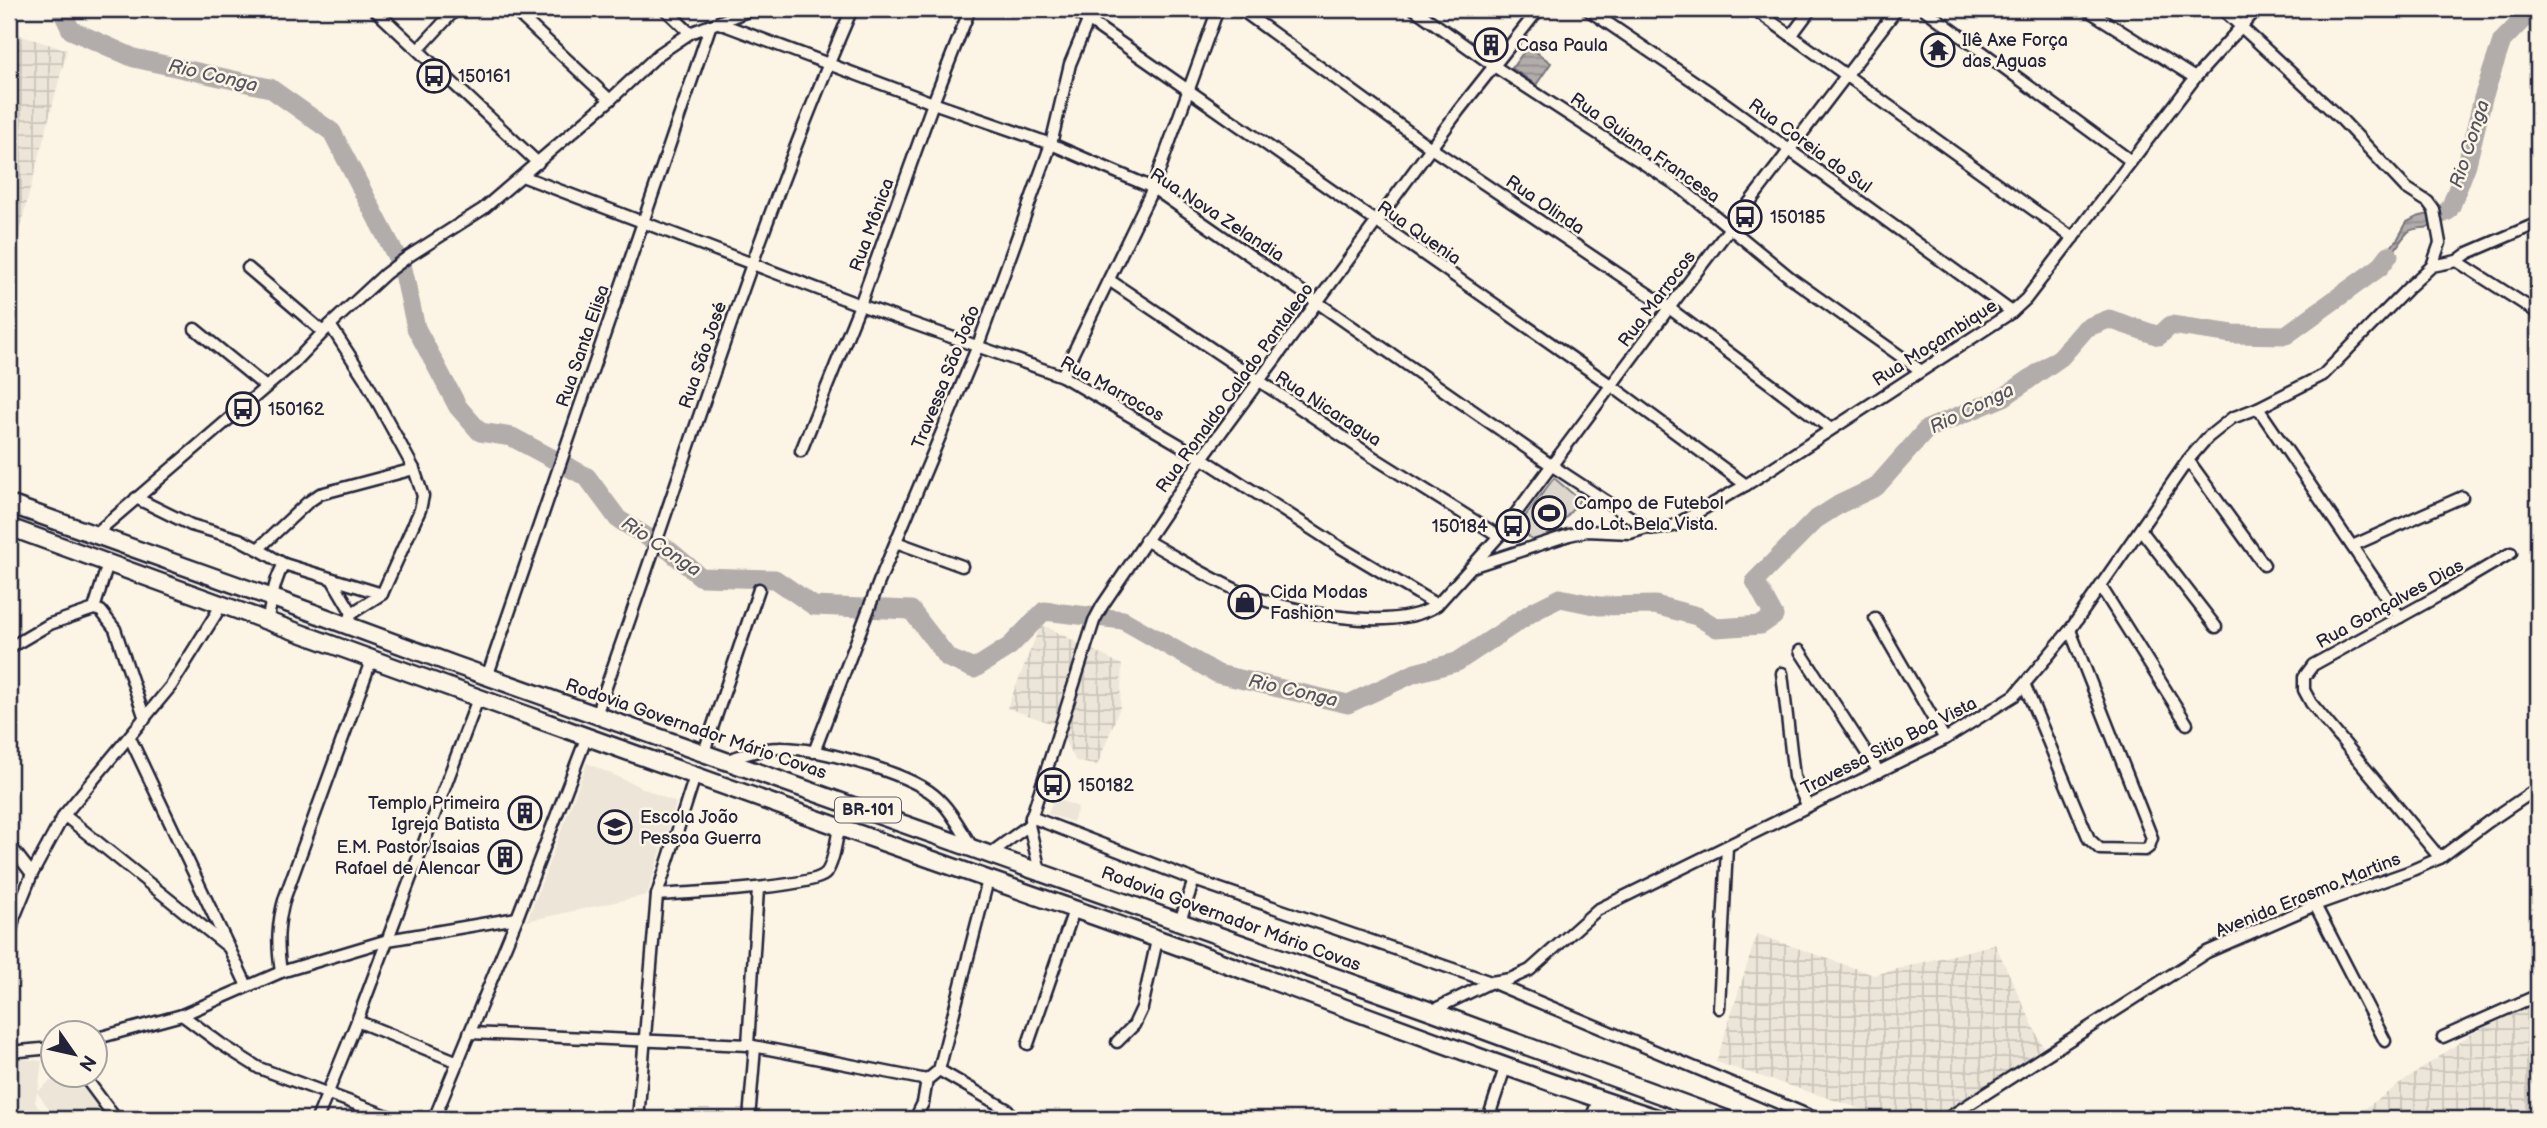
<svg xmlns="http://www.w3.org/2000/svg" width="2547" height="1128" viewBox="0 0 2547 1128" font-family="'Balsamiq Sans',sans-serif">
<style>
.built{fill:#ece5d8}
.industrial{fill:url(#industrial-grid)}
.pitch{fill:#dcd6cc;stroke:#7f7c84;stroke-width:2}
.water{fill:url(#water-rules);stroke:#78757e;stroke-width:2}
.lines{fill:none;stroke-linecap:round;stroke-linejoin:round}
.river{stroke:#b2adab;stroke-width:19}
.minor-casing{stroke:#22223b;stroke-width:15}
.secondary-casing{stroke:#22223b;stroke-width:19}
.trunk-casing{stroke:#22223b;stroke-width:21}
.minor{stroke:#fcf5e5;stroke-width:10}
.secondary{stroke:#fcf5e5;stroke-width:14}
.trunk{stroke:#fcf5e5;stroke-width:16}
.labels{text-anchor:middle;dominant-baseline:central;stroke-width:5;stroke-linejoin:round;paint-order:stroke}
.shield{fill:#fcf5e5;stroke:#63616e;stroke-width:2}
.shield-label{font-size:16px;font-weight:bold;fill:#22223b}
.poi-label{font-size:18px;fill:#22223b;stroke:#fcf5e5;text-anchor:start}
.street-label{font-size:18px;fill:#22223b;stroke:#fcf5e5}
.water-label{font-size:19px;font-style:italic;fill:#545362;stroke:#fcf5e5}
</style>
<defs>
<pattern id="industrial-grid" width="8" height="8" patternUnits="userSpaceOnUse" patternTransform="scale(1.75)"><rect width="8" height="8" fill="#ece5d8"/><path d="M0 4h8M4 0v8" fill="none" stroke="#cac4ba"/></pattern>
<pattern id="water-rules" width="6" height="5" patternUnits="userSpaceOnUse" patternTransform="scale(1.75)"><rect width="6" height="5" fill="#b2adab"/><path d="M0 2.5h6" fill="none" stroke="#908c8c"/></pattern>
</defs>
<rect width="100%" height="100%" fill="#fcf5e5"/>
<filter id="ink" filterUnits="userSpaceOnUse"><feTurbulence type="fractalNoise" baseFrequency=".0143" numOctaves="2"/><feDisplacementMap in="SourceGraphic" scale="14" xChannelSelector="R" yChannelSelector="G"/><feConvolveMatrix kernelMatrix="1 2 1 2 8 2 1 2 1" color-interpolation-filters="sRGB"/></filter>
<g filter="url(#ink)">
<g class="built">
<polygon points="587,763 676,803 647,895 527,921"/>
<polygon points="1054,798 1078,807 1073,822 1048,814"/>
<polygon points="9,1057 42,1061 38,1091 57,1076 76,1076 109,1119 56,1119 37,1092 35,1102 45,1119 21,1119 20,1099 9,1100"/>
</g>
<g class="industrial">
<polygon points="9,32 67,50 9,270"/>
<polygon points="1041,624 1122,665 1120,707 1097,766 1076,761 1056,725 1007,708"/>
<polygon points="1757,934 1874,975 1995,944 2043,1047 1938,1119 1893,1119 1716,1062"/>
<polygon points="2538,1003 2538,1119 2350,1119 2473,1033"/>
</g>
<polygon class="pitch" points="1554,478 1580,500 1547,541 1536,544 1518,526"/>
<g class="water">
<polygon points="1528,46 1551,63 1536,85 1512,68"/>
<path d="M 2453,192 L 2459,195 C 2452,207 2445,225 2429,227 C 2422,229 2414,227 2408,232 C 2394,246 2390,265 2374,277 L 2371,271 L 2397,240 L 2407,222 L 2417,217 L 2445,210 Z"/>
</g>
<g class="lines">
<g class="river">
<polyline points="61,9 71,30 134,58 270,88 332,132 403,269 416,328 458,407 480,432 512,437 587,477 618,519 670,551 701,577 775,579 814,606 911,610 948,658 974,669 1010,646 1044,611 1123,620 1218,674 1348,704 1415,673 1457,662 1534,611 1560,598 1599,606 1655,605 1697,616 1717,628 1761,625 1774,616 1755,581 1815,520 1840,504 1876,487 1927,429 2004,397 2061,357 2086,328 2109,319 2159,336 2171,325 2233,334 2286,335 2380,267 2389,255"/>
<polyline points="2442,214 2448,211 2451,206 2467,164 2483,98 2502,41 2533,9"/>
</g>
<defs>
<g id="minor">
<polyline points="374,9 538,163"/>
<polyline points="513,9 610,100"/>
<polyline points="665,9 690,33"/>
<polyline points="1072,9 1612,386 1746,485"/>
<polyline points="1240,9 1431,148 1669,308 1831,429"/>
<polyline points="1414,9 1494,66 1681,188 1792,279 1920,370"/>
<polyline points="1587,9 1711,93 2012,312"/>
<polyline points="1754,9 2073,238"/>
<polyline points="1924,9 2131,161"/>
<polyline points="2086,9 2195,78"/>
<polyline points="2222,9 2342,120 2406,188 2428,202 2434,210 2440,243 2432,266"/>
<polyline points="719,23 933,103 1051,144 1153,188 1551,465 1647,528"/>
<polyline points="1791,36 1811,9"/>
<polyline points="418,50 456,9"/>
<polyline points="522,176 860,305 1062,376 1202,458 1338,546 1437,605 1499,536 1669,308 1897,9"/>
<polyline points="2457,261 2468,253 2538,223"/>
<polyline points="248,268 323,332"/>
<polyline points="1109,280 1373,457 1499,536"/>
<polyline points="330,325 365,379 414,469 423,496 420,510 382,594 352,613 347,626"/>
<polyline points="195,329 266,387"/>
<polyline points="1062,376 1153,188 1218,9"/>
<polyline points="2258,408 2400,617"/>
<polyline points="801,451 860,305 933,103 970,9"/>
<polyline points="2188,460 2264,565"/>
<polyline points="136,498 191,525 239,539 258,549"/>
<polyline points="2141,530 2216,627"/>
<polyline points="94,535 293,364 330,325 385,274 409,256 483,209 610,100 659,54 690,33 753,9"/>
<path d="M 1145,540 C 1176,557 1207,577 1239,591 C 1286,611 1392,635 1437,605"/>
<polyline points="896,542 962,566"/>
<polyline points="2352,546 2462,497"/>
<polyline points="284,564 382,594"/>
<polyline points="1474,566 1569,535 1587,531 1630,533 1647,528 1656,529 1673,526 1746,485 2012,312 2026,299 2195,78 2257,9"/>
<polyline points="332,579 352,613"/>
<polyline points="2101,587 2187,724"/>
<polyline points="94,609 101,611 115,629 145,719"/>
<polyline points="1875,618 1945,739"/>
<path d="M 267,621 C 272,602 273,582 284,564 L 258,549 L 307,503 L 320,494 L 414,469"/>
<polyline points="9,648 50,624 94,609 108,563"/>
<polyline points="1800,651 1879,772"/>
<polyline points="1782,673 1794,777 1807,805"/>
<polyline points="487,677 710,27"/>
<polyline points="2025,686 2089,839 2100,849 2145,850 2149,847 2152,838 2070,630"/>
<path d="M 596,715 C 681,479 752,239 852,9"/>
<polyline points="130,738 247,986"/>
<polyline points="704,752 759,589"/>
<polyline points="814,752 879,582 977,348 1051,144 1070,64 1093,9"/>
<path d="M 727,760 C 744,755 761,748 779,748 C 815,747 906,772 934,795 C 950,808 961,830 972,847"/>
<polyline points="64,815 227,946"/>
<polyline points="1031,817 1194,880 1491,982 1817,1119"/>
<polyline points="1029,825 1094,621 1102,606 1202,458 1459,110 1539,9"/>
<polyline points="1029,825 1040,871"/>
<polyline points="9,844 32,874"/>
<polyline points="991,853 1029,825"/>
<polyline points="2440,858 2311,703 2304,690 2304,677 2313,665 2438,596 2511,553"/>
<path d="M 657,895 C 683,893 810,888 825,874 C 833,867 837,838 839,827"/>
<polyline points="2315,905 2385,1041"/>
<polyline points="1180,921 1194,880"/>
<polyline points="9,941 14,918 32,874 64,815 171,686 221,606"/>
<path d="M 281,972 C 277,945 277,924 285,897 L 372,658"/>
<polyline points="1719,1008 1727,847"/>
<polyline points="1431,1011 1491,982 1510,979 1530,970 1597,910 1945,739 2015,695 2070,630 2188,460 2207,438 2232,418 2258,408 2323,375 2408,288 2432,266 2457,261 2538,313"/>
<polyline points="182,1015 221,1044 259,1068 396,1119"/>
<polyline points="357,1021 458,1062"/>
<polyline points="469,1033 748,1045 927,1080"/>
<polyline points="2443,1037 2538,995"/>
<polyline points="94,1039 182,1015 281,972 388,940 517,918"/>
<polyline points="1117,1042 1134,1025 1142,1008 1157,940"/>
<polyline points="1028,1044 1074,910"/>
<polyline points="748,1045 758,889"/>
<polyline points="9,1052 52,1048"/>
<polyline points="939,1070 1008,1110"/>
<polyline points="84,1076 116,1119"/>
<polyline points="927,1080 939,1070 988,880"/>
<polyline points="1596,1112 1616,1119"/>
<polyline points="317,1119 357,1021 479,696"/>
<polyline points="434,1119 517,918 587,736"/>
<polyline points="638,1119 657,895 695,776"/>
<polyline points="749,1119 755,1047"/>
<polyline points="915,1119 923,1103 927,1080"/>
<polyline points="1488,1119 1506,1065"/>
<polyline points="1946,1119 2207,952 2315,905 2408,872 2440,858 2488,822 2538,788"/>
</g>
<polyline id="secondary" points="1593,1119 1601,1099"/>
<g id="trunk">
<polyline points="9,504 273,598 455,665 1431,1011 1726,1119"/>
<path d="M 9,527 C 368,658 727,789 1088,914 C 1279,981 1467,1057 1660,1119"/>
</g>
</defs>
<use href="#minor" class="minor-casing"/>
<use href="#secondary" class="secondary-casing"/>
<use href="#trunk" class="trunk-casing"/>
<use href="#minor" class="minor"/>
<use href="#secondary" class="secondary"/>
<use href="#trunk" class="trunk"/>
</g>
</g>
<defs>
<symbol id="building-ring" viewBox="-11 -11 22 22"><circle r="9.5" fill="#fcf5e5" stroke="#22223b" stroke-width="1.5"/><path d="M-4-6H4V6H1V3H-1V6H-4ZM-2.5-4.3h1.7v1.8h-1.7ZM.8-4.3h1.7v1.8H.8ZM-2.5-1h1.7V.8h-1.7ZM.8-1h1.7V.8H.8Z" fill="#22223b"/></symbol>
<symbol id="temple-ring" viewBox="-11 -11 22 22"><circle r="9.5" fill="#fcf5e5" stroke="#22223b" stroke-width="1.5"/><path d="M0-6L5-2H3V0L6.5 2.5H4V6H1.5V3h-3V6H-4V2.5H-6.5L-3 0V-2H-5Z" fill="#22223b"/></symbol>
<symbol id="bus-ring" viewBox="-11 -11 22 22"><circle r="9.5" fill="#fcf5e5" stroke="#22223b" stroke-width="1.5"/><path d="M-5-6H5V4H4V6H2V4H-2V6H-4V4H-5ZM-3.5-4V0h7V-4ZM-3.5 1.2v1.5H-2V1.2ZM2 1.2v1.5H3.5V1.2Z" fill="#22223b"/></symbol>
<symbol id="stadium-ring" viewBox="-11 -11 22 22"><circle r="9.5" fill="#fcf5e5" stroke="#22223b" stroke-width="1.5"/><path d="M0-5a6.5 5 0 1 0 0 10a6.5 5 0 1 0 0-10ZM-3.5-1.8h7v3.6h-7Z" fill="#22223b"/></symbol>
<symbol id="shop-ring" viewBox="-11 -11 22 22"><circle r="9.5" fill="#fcf5e5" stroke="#22223b" stroke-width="1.5"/><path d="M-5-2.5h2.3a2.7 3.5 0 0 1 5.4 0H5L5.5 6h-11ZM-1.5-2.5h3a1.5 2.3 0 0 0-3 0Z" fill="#22223b"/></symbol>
<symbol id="school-ring" viewBox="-11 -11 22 22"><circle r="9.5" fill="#fcf5e5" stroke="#22223b" stroke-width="1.5"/><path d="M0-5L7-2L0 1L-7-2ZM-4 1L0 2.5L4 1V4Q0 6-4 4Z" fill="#22223b"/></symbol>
</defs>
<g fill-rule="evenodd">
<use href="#building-ring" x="1472" y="26" width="38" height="38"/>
<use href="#temple-ring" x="1919" y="31" width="38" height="38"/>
<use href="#bus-ring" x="415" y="57" width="38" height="38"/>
<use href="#bus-ring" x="1726" y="198" width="38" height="38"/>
<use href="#bus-ring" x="224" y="390" width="38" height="38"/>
<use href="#stadium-ring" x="1530" y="494" width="38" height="38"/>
<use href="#bus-ring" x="1494" y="507" width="38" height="38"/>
<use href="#shop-ring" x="1226" y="583" width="38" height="38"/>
<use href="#bus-ring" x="1034" y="766" width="38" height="38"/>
<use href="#building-ring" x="506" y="794" width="38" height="38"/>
<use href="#school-ring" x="596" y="808" width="38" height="38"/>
<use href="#building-ring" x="486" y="838" width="38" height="38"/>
</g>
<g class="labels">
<rect class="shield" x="835" y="797.5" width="66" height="25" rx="5"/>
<g class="shield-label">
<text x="868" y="810">BR-101</text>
</g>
<g class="poi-label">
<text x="1962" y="40">Ilê Axe Força<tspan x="1962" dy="21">das Aguas</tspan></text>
<text x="1516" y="45">Casa Paula</text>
<text x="458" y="76">150161</text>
<text x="1770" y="217">150185</text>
<text x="268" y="409">150162</text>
<text x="1574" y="503">Campo de Futebol<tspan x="1574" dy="21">do Lot. Bela Vista.</tspan></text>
<text x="1488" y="526" text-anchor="end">150184</text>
<text x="1270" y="592">Cida Modas<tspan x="1270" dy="21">Fashion</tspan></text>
<text x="1078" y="785">150182</text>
<text x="500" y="803" text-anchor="end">Templo Primeira<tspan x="500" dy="21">Igreja Batista</tspan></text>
<text x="640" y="817">Escola João<tspan x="640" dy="21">Pessoa Guerra</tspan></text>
<text x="480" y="847" text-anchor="end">E.M. Pastor Isaias<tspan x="480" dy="21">Rafael de Alencar</tspan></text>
</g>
<g class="street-label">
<text transform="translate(1810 146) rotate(36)">Rua Coreia do Sul</text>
<text transform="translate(1645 148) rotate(35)">Rua Guiana Francesa</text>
<text transform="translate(1545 205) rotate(34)">Rua Olinda</text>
<text transform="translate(1217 215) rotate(33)">Rua Nova Zelandia</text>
<text transform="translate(872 225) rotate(-70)">Rua Mônica</text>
<text transform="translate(1419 233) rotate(35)">Rua Quenia</text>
<text transform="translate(1657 299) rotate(-53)">Rua Marrocos</text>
<text transform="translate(1935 343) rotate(-33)">Rua Moçambique</text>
<text transform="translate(583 346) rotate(-71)">Rua Santa Elisa</text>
<text transform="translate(703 355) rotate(-71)">Rua São José</text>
<text transform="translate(946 377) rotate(-68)">Travessa São João</text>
<text transform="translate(1235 388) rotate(-54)">Rua Ronaldo Calado Pantaleao</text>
<text transform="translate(1112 389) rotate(29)">Rua Marrocos</text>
<text transform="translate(1328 409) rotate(33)">Rua Nicaragua</text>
<text transform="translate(2390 604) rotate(-29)">Rua Gonçalves Dias</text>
<text transform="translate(696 729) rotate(19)">Rodovia Governador Mário Covas</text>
<text transform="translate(1889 746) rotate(-27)">Travessa Sitio Boa Vista</text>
<text transform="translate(2308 895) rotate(-22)">Avenida Erasmo Martins</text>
<text transform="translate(1231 919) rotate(20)">Rodovia Governador Mário Covas</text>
</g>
<g class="water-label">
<text transform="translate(213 76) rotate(13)">Rio Conga</text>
<text transform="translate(2470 144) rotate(-72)">Rio Conga</text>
<text transform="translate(1972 409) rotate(-26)">Rio Conga</text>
<text transform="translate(661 547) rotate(34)">Rio Conga</text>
<text transform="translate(1293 691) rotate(13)">Rio Conga</text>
</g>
</g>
<rect width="2547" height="1128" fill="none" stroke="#fcf5e5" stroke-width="35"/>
<rect x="18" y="18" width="2512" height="1093" fill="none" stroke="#22223b" stroke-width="2.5" filter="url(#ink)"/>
<g transform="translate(74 1054) rotate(124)"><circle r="33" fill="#fcf5e5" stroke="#a5a1a1" stroke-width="2"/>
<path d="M0-5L12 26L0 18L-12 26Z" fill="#22223b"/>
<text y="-10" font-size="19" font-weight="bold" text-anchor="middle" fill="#22223b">N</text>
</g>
</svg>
